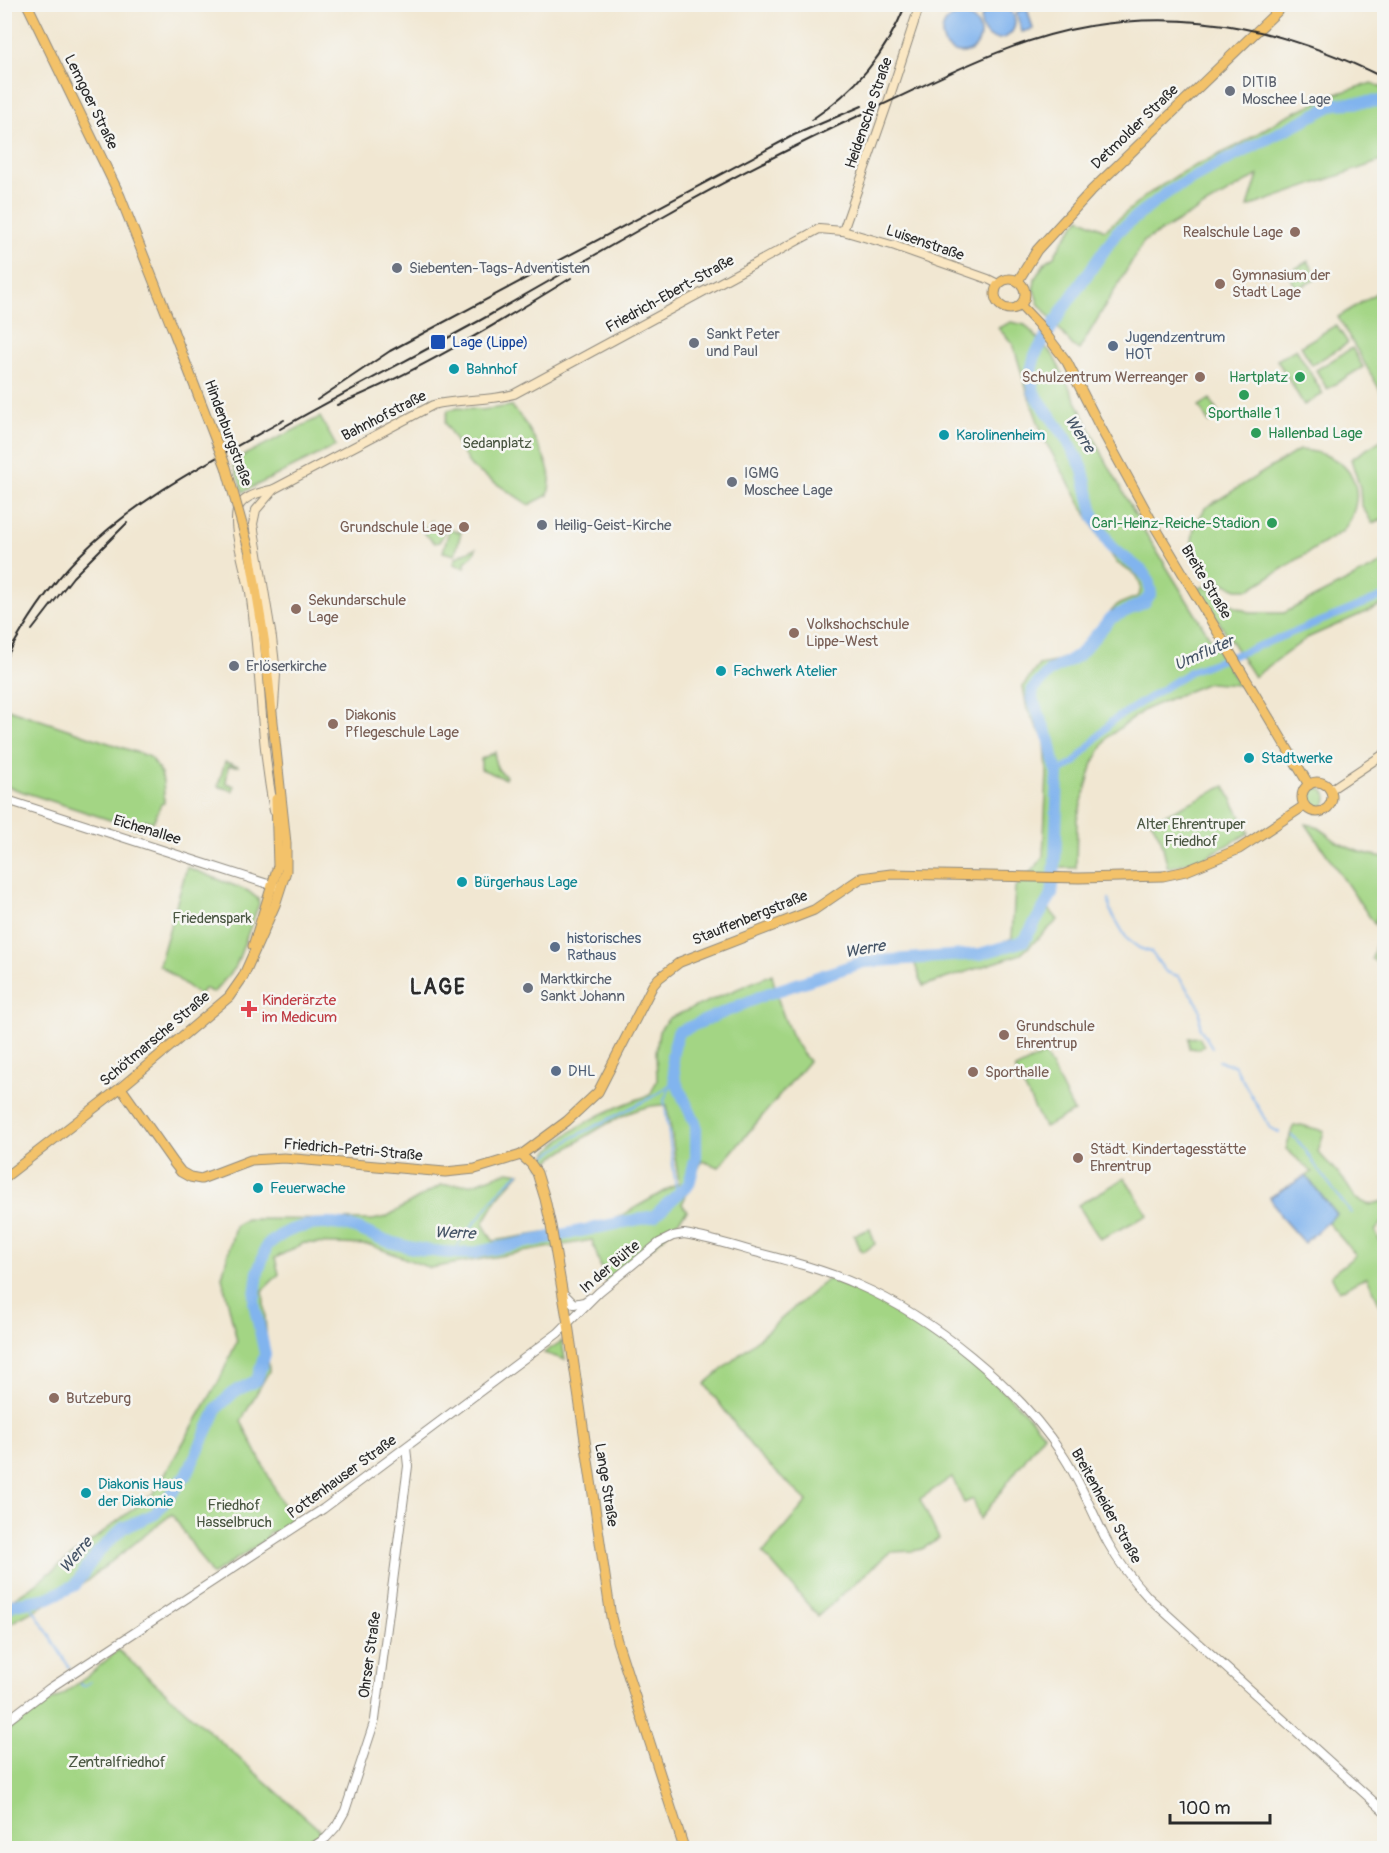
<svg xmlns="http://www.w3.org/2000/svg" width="1389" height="1853" viewBox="0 0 1389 1853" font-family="Pangolin,sans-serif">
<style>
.green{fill:#a3d584;stroke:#678058;stroke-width:1.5}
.water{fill:#81b4ee;stroke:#56708c;stroke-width:1.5}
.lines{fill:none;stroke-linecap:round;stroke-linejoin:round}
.stream{stroke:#81b4ee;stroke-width:2}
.canal{stroke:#81b4ee;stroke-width:7}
.river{stroke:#81b4ee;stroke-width:12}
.tertiary-casing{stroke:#8e897e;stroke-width:10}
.secondary-casing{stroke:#8e897e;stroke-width:10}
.primary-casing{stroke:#8e897e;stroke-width:11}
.tertiary{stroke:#fff;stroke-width:8}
.secondary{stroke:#fae7c3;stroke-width:8}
.primary{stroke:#f3c26a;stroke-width:9}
.rail{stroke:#2b2b2b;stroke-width:2}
.primary-bridge-casing{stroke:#8e897e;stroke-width:11;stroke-linecap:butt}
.primary-bridge{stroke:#f3c26a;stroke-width:9}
.worship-dot{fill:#6b7280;stroke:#f6f6f2;stroke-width:2}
.education-dot{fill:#8d6e63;stroke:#f6f6f2;stroke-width:2}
.transit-dot{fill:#1a4fb4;stroke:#f6f6f2;stroke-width:2}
.service-dot{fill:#5c6f8a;stroke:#f6f6f2;stroke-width:2}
.culture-dot{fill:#0f9aa8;stroke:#f6f6f2;stroke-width:2}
.leisure-dot{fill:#2e9e5b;stroke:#f6f6f2;stroke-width:2}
.health-dot{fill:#e0444e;stroke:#f6f6f2;stroke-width:2}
.labels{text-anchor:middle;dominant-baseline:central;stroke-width:5;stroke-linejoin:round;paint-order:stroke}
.worship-label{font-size:15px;fill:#5b616d;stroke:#f6f6f2;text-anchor:start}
.street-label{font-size:15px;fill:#2b2b2b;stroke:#f6f6f2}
.education-label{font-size:15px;fill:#785e54;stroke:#f6f6f2;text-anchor:start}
.service-label{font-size:15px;fill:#4e5e75;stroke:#f6f6f2;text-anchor:start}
.transit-label{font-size:15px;fill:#164399;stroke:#f6f6f2;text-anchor:start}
.culture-label{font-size:15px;fill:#0d838f;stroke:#f6f6f2;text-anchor:start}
.leisure-label{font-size:15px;fill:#27864d;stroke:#f6f6f2;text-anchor:end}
.park-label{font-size:15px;fill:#495641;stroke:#f6f6f2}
.health-label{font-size:15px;fill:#be3a42;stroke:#f6f6f2;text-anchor:start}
.water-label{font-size:16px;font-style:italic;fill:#455466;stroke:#f6f6f2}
.district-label{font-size:21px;font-weight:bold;letter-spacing:1.5px;fill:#2b2b2b;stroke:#f6f6f2}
</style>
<rect width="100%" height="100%" fill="#f6f6f2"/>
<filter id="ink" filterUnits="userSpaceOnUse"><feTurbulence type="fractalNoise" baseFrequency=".0167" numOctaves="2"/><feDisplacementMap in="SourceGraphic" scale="12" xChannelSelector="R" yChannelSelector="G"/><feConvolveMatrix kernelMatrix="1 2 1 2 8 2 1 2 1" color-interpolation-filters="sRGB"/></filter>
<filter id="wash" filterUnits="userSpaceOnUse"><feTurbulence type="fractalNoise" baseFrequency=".008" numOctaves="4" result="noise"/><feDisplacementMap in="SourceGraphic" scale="24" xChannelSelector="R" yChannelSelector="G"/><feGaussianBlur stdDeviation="1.35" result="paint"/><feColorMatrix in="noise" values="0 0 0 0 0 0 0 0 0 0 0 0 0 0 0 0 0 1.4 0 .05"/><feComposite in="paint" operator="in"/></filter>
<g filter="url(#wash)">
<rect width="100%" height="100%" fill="#f1e7d2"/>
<g class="green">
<polygon points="1372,83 1384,88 1384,160 1248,207 1258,175 1144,241 1079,350 1073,346 1038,303 1034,289 1035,278 1046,261 1054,256 1064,239 1080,218 1105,230 1148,194 1184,171 1241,144 1282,118 1332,95"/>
<polygon points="1308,261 1318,278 1297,289 1288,273"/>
<polygon points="1384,288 1384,397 1338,317"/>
<polygon points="1011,322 1025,325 1053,355 1104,457 1142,527 1239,685 1208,683 1176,696 1144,710 1108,737 1093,763 1077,819 1076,868 1053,868 1052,894 1045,904 1058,920 1021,954 923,986 913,959 979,954 1012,938 1015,888 1038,864 1043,857 1047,773 1045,741 1027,709 1023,686 1039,665 1055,662 1076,652 1117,605 1139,596 1141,587 1137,576 1117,563 1101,540 1044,439 1027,391 1013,344 998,328"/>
<polygon points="1336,325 1348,343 1312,365 1301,346"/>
<polygon points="1352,348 1363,367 1327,389 1316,370"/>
<polygon points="1296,349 1323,394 1304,405 1277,360"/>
<polygon points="1210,399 1220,416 1209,423 1199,406"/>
<path d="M 511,406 C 525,419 547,457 550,476 C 551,482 549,489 548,495 L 529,505 L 471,467 L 445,423 L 448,410 L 458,408 L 481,410 Z"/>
<polygon points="320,417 336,446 243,492 232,461"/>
<polygon points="1384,438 1384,519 1372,523 1361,504 1360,488 1351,459"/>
<path d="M 1299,450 C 1348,452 1374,488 1343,531 L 1250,589 L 1237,589 L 1207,576 L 1199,564 L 1194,551 L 1192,541 L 1194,528 L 1205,508 Z"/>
<polygon points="431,521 433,527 439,525 443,527 444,534 439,542 435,543 423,532"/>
<polygon points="449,530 461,532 455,555 443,552"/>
<polygon points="476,548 474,554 465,562 465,568 454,564 455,559 460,555"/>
<polygon points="1384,562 1384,604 1307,638 1254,677 1198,589 1204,586 1236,607 1251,613 1284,613"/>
<path d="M 5,708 L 150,757 C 164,774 164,781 164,803 L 161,804 L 153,822 L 145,820 L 141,830 L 5,786 Z"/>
<path d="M 495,752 C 494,763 496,770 506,776 L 505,779 L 481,769 L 481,759 Z"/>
<polygon points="225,762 239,766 228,766 226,783 234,786 233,791 218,786"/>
<polygon points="1225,786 1249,833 1204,858 1168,868 1161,839 1151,821"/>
<circle cx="1317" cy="798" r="10"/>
<path d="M 1306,824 C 1321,825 1327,836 1339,843 C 1354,851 1367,855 1384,857 L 1384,889 L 1375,925 Z"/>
<polygon points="187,867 248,891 258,899 259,904 235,968 213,993 205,988 199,995 159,965"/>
<polygon points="1384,914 1384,968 1372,959"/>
<path d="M 772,974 C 777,1001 790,1042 809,1061 L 719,1167 L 702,1161 L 682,1204 L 687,1211 L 663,1238 L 606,1284 L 592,1240 L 430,1268 L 370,1245 L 304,1243 L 275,1258 L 279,1274 L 263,1290 L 269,1371 L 241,1421 L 292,1523 L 278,1532 L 269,1532 L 264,1541 L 212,1575 L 172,1514 L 80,1586 L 5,1626 L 5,1604 L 34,1585 L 154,1493 L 219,1381 L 237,1341 L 222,1277 L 235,1226 L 246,1219 L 373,1220 L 386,1217 L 441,1185 L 473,1184 L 509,1171 L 520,1173 L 499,1196 L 483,1224 L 493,1241 L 608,1223 L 679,1183 L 667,1105 C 625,1103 575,1146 540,1166 C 553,1132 616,1106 650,1095 L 657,1080 L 656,1052 L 659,1031 L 669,1018 Z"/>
<polygon points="1199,1037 1204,1046 1198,1049 1189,1048 1189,1038"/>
<polygon points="1045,1054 1074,1112 1044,1127 1015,1069"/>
<polygon points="1301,1125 1324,1131 1318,1152 1344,1180 1355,1198 1369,1205 1384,1201 1384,1221 1375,1231 1384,1249 1384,1313 1367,1277 1339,1291 1331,1275 1356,1255 1327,1222 1336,1214 1306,1176 1312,1172 1286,1149 1292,1129 1294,1126"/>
<polygon points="1125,1178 1148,1215 1100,1239 1078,1205"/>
<polygon points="870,1229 875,1244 865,1251 861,1251 854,1235"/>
<path d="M 828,1279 C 905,1304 992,1372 1044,1434 L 980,1519 L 973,1499 L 964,1503 L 952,1477 L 920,1499 L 939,1539 L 922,1549 L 913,1551 L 890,1552 L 818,1616 L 763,1553 L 807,1501 L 757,1454 L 705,1384 Z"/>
<polygon points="562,1341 565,1360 544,1353"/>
<polygon points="118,1650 324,1834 305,1848 5,1848 4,1734 28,1714 60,1696 88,1676"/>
</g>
<g class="water">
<circle cx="998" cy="22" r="17"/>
<polygon points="1027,8 1033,29 1022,32 1016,12"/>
<circle cx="961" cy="34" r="19"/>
<polygon points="1306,1176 1336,1214 1304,1243 1282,1218 1270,1197"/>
</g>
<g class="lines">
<g class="stream">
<polyline points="1109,899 1110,910 1127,939 1139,948 1151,952 1166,972 1178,976 1198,1004 1200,1010 1200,1028 1212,1047"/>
<polyline points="1219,1061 1226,1064 1234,1065 1270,1128 1279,1132"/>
<polyline points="673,1083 664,1099 677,1194"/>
<polyline points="1292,1135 1305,1149 1312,1161 1351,1213"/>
<polyline points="541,1160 574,1137 658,1094 675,1080"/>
<polyline points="456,1253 459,1243 503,1187 519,1173"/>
<polyline points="28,1601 69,1667"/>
<polyline points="80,1684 84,1686 90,1682"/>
</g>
<polyline class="canal" points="1058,773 1075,762 1112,721 1191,671 1251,649 1384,596"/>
<path class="river" d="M 4,1611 L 14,1604 L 48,1598 L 75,1585 L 98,1552 L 123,1528 L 155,1514 L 187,1474 L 218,1407 L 234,1392 L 257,1380 L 265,1354 L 254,1303 L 258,1272 L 267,1245 C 274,1240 282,1233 291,1230 C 310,1223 336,1222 355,1228 C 367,1232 378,1239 390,1242 C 416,1250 445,1254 473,1253 L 654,1216 L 689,1184 L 696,1157 L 696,1125 L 675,1080 L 672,1056 L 678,1032 L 764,995 L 863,962 L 980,954 L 1024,941 L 1052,894 L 1055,864 L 1058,773 L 1054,762 L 1050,741 L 1032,699 L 1033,689 L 1050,671 L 1078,656 L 1111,618 L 1145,602 L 1151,593 L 1148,579 L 1142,571 L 1111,547 L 1094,517 L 1082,467 L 1066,438 L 1034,393 L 1031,371 L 1035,355 L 1063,309 L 1117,232 L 1168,192 L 1215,166 L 1335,104 L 1384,101"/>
</g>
</g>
<g filter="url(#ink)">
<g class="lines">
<defs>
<g id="tertiary">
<path d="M 4,799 C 96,828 186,858 277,887"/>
<polyline points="563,1293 574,1304 584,1302 590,1298"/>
<path d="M 4,1723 L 50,1688 L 323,1509 L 558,1333 L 599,1292 L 659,1243 L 673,1236 L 684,1234 C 708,1238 731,1245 755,1252 C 790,1261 825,1270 858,1285 C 932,1317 1018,1387 1062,1454 C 1081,1482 1092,1513 1108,1543 C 1119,1563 1133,1581 1148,1597 L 1384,1811"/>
<polyline points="311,1848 326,1838 336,1827 345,1811 375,1720 408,1466 406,1448"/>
</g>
<g id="secondary">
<polyline points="843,231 888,102 920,4"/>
<polyline points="274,706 276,674 272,638 253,524 256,510 274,489"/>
<polyline points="1330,790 1384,754"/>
<path d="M 274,811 C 260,739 261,665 250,592 C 246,573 232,528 237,511 C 242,495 260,493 274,489 L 433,405 C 460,398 486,402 514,394 L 819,229 L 843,231 L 895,246 L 988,279 L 998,284"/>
</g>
<g id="primary">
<polyline points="27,4 120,196 173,330"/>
<circle cx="1010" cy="294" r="15"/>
<polyline points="1018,281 1037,250 1092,190 1285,4"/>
<polyline points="1020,305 1038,324 1067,362 1098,423 1151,520 1309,785"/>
<circle cx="1317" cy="797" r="15"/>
<polyline points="253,946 278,866 276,799"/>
<polyline points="121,1088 174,1163 181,1172 190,1177 201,1179 251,1160 268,1159 284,1158 445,1172 475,1169 521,1155 567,1121 598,1092 653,985 659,978 680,962 814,910 861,878 891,874 1079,878 1163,876 1186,871 1239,849 1304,806"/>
<polyline points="521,1155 531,1164 537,1173 545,1199 551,1226 568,1324 611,1617 617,1641 684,1848"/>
<polyline points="4,1178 124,1085 229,997 243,977 275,905 286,871 286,843 264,638 250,553"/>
</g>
</defs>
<use href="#tertiary" class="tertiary-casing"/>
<use href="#secondary" class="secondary-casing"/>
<use href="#primary" class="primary-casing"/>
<use href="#tertiary" class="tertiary"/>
<use href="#secondary" class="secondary"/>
<use href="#primary" class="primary"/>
<g class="rail">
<path d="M 811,120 C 856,90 885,55 906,4"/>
<polyline points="317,400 390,351 794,135 862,106"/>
<path d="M 337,405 C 419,371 495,325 571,278"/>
<path d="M 280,429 C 349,390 419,354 488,316 C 545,284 601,251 658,219 C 726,180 798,144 869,111 C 941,78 1011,39 1090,26 C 1195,9 1290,31 1384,78"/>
<polyline points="32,630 73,577 127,523"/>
<path d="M 4,661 C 25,624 48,587 78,557 C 136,498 212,460 284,420"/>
</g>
<defs>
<polyline id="primary-bridge" points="173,330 226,467 250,553"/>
</defs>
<use href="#primary-bridge" class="primary-bridge-casing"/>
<use href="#primary-bridge" class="primary-bridge"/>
</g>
</g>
<g class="worship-dot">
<circle cx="1230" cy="91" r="6"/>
<circle cx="397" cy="268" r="6"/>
<circle cx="694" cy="343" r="6"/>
<circle cx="732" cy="482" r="6"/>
<circle cx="542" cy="525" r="6"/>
<circle cx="234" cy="666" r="6"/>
<circle cx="528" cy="988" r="6"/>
</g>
<g class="education-dot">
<circle cx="1295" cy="232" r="6"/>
<circle cx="1220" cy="284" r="6"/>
<circle cx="1200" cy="377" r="6"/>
<circle cx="464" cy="527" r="6"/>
<circle cx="296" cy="609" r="6"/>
<circle cx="794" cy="633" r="6"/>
<circle cx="333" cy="724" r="6"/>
<circle cx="1004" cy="1035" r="6"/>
<circle cx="973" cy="1072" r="6"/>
<circle cx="1078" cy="1158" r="6"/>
<circle cx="54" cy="1398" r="6"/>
</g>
<rect class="transit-dot" x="430" y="334" width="16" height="16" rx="3"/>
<g class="service-dot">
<circle cx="1113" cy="346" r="6"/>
<circle cx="555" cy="947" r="6"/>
<circle cx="556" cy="1071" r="6"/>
</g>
<g class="culture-dot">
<circle cx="454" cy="369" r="6"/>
<circle cx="944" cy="435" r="6"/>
<circle cx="721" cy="671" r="6"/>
<circle cx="1249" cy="758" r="6"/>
<circle cx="462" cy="882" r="6"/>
<circle cx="258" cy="1188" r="6"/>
<circle cx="86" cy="1493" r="6"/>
</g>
<g class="leisure-dot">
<circle cx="1300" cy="377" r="6"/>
<circle cx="1244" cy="395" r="6"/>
<circle cx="1256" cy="433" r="6"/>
<circle cx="1272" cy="523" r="6"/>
</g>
<path class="health-dot" d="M246 1000h6v6h6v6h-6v6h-6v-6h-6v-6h6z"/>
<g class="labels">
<g class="worship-label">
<text x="1242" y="82">DITIB<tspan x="1242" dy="17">Moschee Lage</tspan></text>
<text x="409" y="268">Siebenten-Tags-Adventisten</text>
<text x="706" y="334">Sankt Peter<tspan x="706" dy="17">und Paul</tspan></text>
<text x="744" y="473">IGMG<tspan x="744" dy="17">Moschee Lage</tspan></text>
<text x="554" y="525">Heilig-Geist-Kirche</text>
<text x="246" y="666">Erlöserkirche</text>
<text x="540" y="979">Marktkirche<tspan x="540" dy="17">Sankt Johann</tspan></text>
</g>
<g class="street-label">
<text transform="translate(91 102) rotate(64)">Lemgoer Straße</text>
<text transform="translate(869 113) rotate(-71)">Heidensche Straße</text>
<text transform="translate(1135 127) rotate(-44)">Detmolder Straße</text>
<text transform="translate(925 243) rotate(19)">Luisenstraße</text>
<text transform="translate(670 294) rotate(-29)">Friedrich-Ebert-Straße</text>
<text transform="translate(384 416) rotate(-27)">Bahnhofstraße</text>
<text transform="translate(228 433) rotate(70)">Hindenburgstraße</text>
<text transform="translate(1206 582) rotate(59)">Breite Straße</text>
<text transform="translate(147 830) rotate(17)">Eichenallee</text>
<text transform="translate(750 918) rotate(-22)">Stauffenbergstraße</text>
<text transform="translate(155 1039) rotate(-40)">Schötmarsche Straße</text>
<text transform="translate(353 1150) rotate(5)">Friedrich-Petri-Straße</text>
<text transform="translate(610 1267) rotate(-40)">In der Bülte</text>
<text transform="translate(342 1477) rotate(-36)">Pottenhauser Straße</text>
<text transform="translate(606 1485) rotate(81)">Lange Straße</text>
<text transform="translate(1106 1506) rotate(61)">Breitenheider Straße</text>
<text transform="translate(370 1655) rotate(-82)">Ohrser Straße</text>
</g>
<g class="education-label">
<text x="1283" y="232" text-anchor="end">Realschule Lage</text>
<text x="1232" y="275">Gymnasium der<tspan x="1232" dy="17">Stadt Lage</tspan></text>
<text x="1188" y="377" text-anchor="end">Schulzentrum Werreanger</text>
<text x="452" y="527" text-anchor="end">Grundschule Lage</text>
<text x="308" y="600">Sekundarschule<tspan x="308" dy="17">Lage</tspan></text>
<text x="806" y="624">Volkshochschule<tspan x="806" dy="17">Lippe-West</tspan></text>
<text x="345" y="715">Diakonis<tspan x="345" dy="17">Pflegeschule Lage</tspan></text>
<text x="1016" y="1026">Grundschule<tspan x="1016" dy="17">Ehrentrup</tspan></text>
<text x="985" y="1072">Sporthalle</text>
<text x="1090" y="1149">Städt. Kindertagesstätte<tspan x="1090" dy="17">Ehrentrup</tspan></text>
<text x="66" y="1398">Butzeburg</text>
</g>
<g class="service-label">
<text x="1125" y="337">Jugendzentrum<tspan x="1125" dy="17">HOT</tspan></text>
<text x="567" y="938">historisches<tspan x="567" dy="17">Rathaus</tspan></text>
<text x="568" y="1071">DHL</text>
</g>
<g class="transit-label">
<text x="452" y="342">Lage (Lippe)</text>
</g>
<g class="culture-label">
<text x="466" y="369">Bahnhof</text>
<text x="956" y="435">Karolinenheim</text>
<text x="733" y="671">Fachwerk Atelier</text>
<text x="1261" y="758">Stadtwerke</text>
<text x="474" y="882">Bürgerhaus Lage</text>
<text x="270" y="1188">Feuerwache</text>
<text x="98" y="1484">Diakonis Haus<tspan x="98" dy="17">der Diakonie</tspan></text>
</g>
<g class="leisure-label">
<text x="1288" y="377">Hartplatz</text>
<text x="1244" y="413" text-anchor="middle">Sporthalle 1</text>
<text x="1268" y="433" text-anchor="start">Hallenbad Lage</text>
<text x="1260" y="523">Carl-Heinz-Reiche-Stadion</text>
</g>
<g class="park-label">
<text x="497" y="443">Sedanplatz</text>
<text x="1191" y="824">Alter Ehrentruper<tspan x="1191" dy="17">Friedhof</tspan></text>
<text x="212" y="918">Friedenspark</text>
<text x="234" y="1505">Friedhof<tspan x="234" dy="17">Hasselbruch</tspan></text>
<text x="117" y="1762">Zentralfriedhof</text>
</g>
<g class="health-label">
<text x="262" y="1000">Kinderärzte<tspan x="262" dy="17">im Medicum</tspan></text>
</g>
<g class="water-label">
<text transform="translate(1080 434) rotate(57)">Werre</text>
<text transform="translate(1204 653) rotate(-24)">Umfluter</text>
<text transform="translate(865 949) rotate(-10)">Werre</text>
<text transform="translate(455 1233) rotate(2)">Werre</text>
<text transform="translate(76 1555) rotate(-50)">Werre</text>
</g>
<g class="district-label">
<text x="438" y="987">LAGE</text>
</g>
</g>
<rect width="1389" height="1853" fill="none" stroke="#f6f6f2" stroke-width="24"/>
<path d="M1170 1814v9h100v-9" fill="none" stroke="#2b2b2b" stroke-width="3"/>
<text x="1179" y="1814" font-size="18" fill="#2b2b2b" stroke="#f6f6f2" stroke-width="4.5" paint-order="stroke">100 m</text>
</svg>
